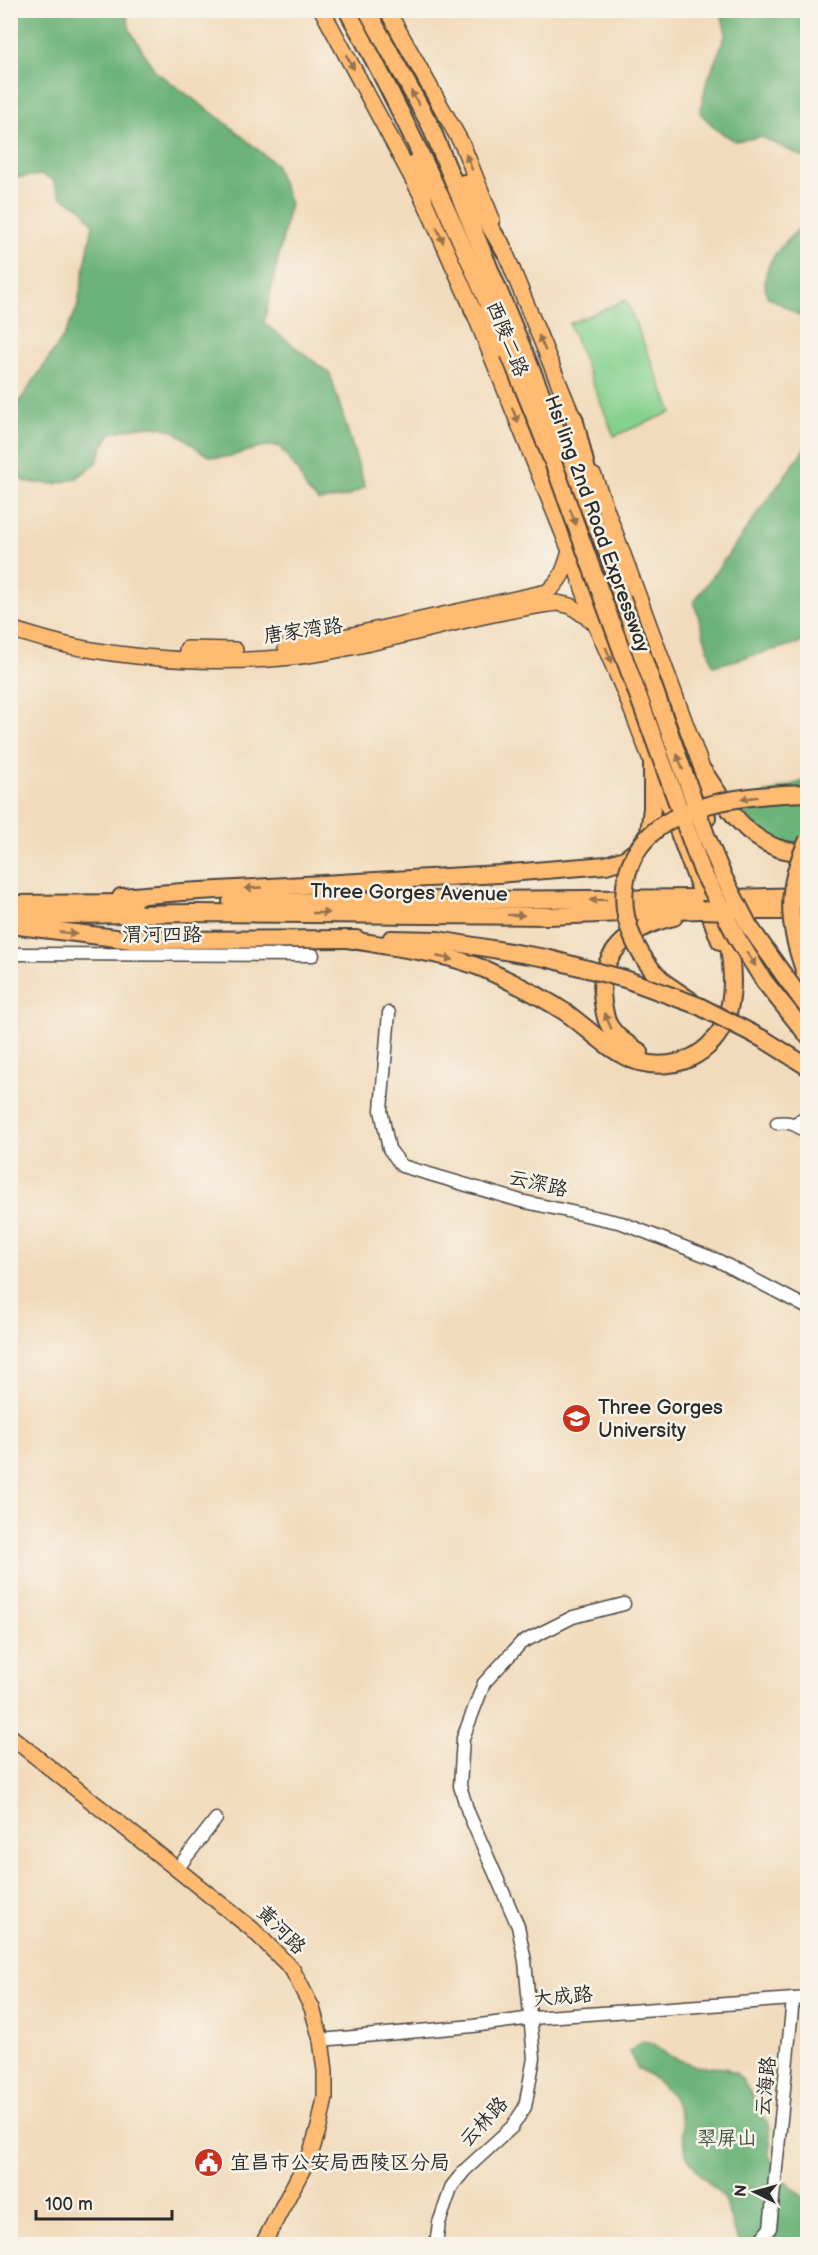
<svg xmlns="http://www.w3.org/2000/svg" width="818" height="2255" viewBox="0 0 818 2255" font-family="'Balsamiq Sans','LXGW WenKai TC',sans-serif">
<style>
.green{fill:#85d18e;stroke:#587e5c;stroke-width:1.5}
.forest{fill:#6cb379;stroke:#4c6f52;stroke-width:1.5}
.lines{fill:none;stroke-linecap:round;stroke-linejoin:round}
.minor-casing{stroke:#494541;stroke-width:15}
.major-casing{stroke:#494541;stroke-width:18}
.highway-casing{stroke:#494541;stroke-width:20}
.minor{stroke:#fff;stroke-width:12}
.major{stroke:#febb71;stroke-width:15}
.highway{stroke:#febb71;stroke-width:16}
.highway-bridge-casing{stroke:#494541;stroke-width:20;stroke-linecap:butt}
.highway-bridge{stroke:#febb71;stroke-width:16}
.oneway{fill:#94734e}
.labels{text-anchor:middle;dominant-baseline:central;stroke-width:5;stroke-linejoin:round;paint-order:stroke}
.street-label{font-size:20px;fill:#2b2b2b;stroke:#f7f3e8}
.poi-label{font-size:20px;fill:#2b2b2b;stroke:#f7f3e8;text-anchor:start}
.park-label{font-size:20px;fill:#425444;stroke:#f7f3e8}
</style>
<rect width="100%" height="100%" fill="#f7f3e8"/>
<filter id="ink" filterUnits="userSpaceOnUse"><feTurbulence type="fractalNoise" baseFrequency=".0167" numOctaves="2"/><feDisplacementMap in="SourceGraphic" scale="12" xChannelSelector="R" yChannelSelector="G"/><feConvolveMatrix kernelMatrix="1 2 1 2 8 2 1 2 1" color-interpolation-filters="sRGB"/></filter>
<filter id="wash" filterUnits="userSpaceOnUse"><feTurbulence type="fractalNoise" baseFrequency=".008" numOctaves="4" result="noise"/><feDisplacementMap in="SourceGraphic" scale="24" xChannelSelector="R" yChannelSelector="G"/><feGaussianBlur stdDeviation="1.35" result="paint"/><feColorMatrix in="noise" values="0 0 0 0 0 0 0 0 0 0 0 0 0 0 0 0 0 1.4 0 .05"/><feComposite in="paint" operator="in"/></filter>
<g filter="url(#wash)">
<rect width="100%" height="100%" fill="#f2dbbc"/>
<polygon class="green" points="626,300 672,412 614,436 569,324"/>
<g class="forest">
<path d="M 11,10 L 126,11 L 130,30 L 155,71 L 226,123 L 275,164 L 290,204 L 264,323 L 330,374 L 365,487 L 346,497 L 318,501 L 307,490 L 297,470 L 279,446 C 273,446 266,446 260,447 C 245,451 231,459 214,457 C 202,455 196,447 187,440 C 161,419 141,426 111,433 L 102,448 L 97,462 L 77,478 L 55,484 L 25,482 L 12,469 L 11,414 L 64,336 L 77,308 L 93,224 L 82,208 L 61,197 L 52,179 L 42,175 L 11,178 Z"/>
<polygon points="779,11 780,13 807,11 807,159 762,137 735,141 717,130 700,113 706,84 726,34 722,16 718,11"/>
<path d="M 807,220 L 807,320 L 767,296 C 757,262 786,243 807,220 Z"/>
<polygon points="807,445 807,641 713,666 694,602"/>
<path d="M 807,780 L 807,844 C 798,843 787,844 779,841 C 761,836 745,818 739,802 Z"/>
<polygon points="643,2041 655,2045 669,2056 696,2066 725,2068 736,2073 744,2082 768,2124 770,2142 769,2156 783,2180 807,2200 807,2244 739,2244 723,2197 697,2171 686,2154 681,2117 672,2095 648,2074 638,2069 629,2052"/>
</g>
</g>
<g filter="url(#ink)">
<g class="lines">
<defs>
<g id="minor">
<polyline points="10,954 313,955"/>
<polyline points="389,1013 381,1110 389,1149 402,1166 521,1201 622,1223 717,1260 808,1308"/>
<path d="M 777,1123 C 790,1121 797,1125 808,1133"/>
<polyline points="795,1124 808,1115"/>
<polyline points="177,1869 216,1819"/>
<polyline points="321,2040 473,2026 532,2018 808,1998"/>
<polyline points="436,2244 439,2223 452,2186 465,2170 512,2127 525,2107 534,2058 525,1961 518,1926 468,1812 460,1786 463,1738 484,1683 521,1643 573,1617 624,1604"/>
<polyline points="757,2244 770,2228 793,1999"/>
</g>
<g id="major">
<polyline points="322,10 424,200 473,310 570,551 595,623 627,698 665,796"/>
<polyline points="387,10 463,146 492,219"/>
<polyline points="501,242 578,430"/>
<polyline points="594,476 703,771"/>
<path d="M 10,629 C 34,636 57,644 81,648 C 154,662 248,665 321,653 C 400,639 477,613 557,603 L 571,606 L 595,623"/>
<path d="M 286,647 L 325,641 L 547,592 C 562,580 565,568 570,551"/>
<polyline points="187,649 235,650"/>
<polyline points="10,1736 252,1929 292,1969 312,2008 321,2040 325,2071 325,2098 319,2127 310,2155 263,2244"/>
</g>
<g id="highway">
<path d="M 347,10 C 427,155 492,309 553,462"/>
<polyline points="367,10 430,125 609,557 622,598"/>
<polyline points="416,162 424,200"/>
<polyline points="464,183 505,252"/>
<polyline points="473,310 498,350"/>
<polyline points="574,418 593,495"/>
<polyline points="703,771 707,818"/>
<path d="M 704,772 C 723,800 741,834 775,847 C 784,851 797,852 808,854"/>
<polyline points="665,796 720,941"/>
<polyline points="121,897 182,892 499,874 606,865 625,859 637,850 649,833 652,808 652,764"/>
<polyline points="729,898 808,896"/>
<polyline points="231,902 698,898"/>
<polyline points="10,904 133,903"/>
<polyline points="730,911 808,911"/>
<polyline points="10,916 192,913 549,916 701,910"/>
<polyline points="10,925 132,940 357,939"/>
<path d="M 346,939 C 390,947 444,952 484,969 C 513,982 541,996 568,1014 C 590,1030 612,1054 639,1062 C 658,1067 680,1065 696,1055 C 745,1026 733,961 723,914"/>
<polyline points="391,939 438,940 546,958"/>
<polyline points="653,971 665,983 690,1000"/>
<polyline points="783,974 808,1008"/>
<polyline points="764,981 808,1036"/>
<polyline points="765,1040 808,1067"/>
<path d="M 640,1052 C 631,1046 621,1041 614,1032 C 606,1024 605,1014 603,1003 C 596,954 630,927 674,917"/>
</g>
</defs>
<use href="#minor" class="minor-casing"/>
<use href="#major" class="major-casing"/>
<use href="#highway" class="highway-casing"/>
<use href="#minor" class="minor"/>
<use href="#major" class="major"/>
<use href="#highway" class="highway"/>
<defs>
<g id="highway-bridge">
<polyline points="553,462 702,871 737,938 764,981"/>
<polyline points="622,598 706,835 723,876 749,926 783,974"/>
<polyline points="701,910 729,911"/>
<polyline points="546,958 625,979 699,1006 765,1040"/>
<path d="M 653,971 C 634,947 621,918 625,886 C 635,803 740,795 808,793"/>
<path d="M 805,972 C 787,924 785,887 808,840"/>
</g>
</defs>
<use href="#highway-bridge" class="highway-bridge-casing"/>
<use href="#highway-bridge" class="highway-bridge"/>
</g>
<defs><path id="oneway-solid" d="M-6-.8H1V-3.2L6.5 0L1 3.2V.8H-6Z" transform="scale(1.5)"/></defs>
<g class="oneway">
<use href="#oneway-solid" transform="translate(350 62) rotate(61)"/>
<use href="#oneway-solid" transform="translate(415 98) rotate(-119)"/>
<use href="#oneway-solid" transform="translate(469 162) rotate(-112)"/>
<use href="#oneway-solid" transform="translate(440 235) rotate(66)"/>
<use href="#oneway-solid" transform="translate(542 343) rotate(-113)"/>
<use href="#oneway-solid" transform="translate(515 415) rotate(68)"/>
<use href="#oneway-solid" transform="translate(573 517) rotate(70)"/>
<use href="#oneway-solid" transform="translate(609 655) rotate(67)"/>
<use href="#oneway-solid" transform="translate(680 762) rotate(-110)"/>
<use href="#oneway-solid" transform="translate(749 798) rotate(172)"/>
<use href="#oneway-solid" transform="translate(253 888) rotate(177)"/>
<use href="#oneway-solid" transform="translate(598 900) rotate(179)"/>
<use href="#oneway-solid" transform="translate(321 913)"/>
<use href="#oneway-solid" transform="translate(516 915) rotate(1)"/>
<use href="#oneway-solid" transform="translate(68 933) rotate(7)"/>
<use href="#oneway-solid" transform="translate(445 958) rotate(11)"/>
<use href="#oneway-solid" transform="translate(751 959) rotate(57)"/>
<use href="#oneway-solid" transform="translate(608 1021) rotate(-113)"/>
</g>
</g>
<defs>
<symbol id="university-disc" viewBox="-11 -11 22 22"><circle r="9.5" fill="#c8321e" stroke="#f7f3e8"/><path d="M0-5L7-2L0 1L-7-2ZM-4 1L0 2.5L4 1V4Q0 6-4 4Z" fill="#fff"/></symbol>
<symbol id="civic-disc" viewBox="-11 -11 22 22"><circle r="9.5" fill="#c8321e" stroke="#f7f3e8"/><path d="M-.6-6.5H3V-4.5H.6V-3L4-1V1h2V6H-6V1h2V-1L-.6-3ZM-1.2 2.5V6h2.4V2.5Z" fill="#fff"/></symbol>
</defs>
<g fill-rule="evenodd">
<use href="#university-disc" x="560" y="1402" width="33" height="33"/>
<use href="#civic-disc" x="192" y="2146" width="33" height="33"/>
</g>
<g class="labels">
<g class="street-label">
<text transform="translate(507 339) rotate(68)">西陵二路</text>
<text transform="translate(597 524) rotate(70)">Hsi ling 2nd Road Expressway</text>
<text transform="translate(303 631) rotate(-8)">唐家湾路</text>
<text transform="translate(409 893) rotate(1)">Three Gorges Avenue</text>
<text x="162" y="935">渭河四路</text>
<text transform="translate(538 1184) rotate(13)">云深路</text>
<text transform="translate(281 1930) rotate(45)">黄河路</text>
<text transform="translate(563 1997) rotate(-5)">大成路</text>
<text transform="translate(766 2086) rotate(-84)">云海路</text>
<text transform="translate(484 2122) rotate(-47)">云林路</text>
</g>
<g class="poi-label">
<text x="598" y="1408">Three Gorges<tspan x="598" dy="23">University</tspan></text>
<text x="230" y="2163">宜昌市公安局西陵区分局</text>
</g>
<g class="park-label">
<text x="727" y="2139">翠屏山</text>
</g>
</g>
<rect width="818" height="2255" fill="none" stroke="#f7f3e8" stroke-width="36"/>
<g transform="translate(755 2192) rotate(275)" stroke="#f7f3e8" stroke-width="4.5" paint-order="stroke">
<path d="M0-4.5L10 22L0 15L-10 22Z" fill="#2b2b2b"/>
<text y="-9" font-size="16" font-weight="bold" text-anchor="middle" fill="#2b2b2b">N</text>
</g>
<path d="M36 2210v9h136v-9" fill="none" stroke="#2b2b2b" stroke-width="3"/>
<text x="45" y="2210" font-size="18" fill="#2b2b2b" stroke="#f7f3e8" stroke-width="4.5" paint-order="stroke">100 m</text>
</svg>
